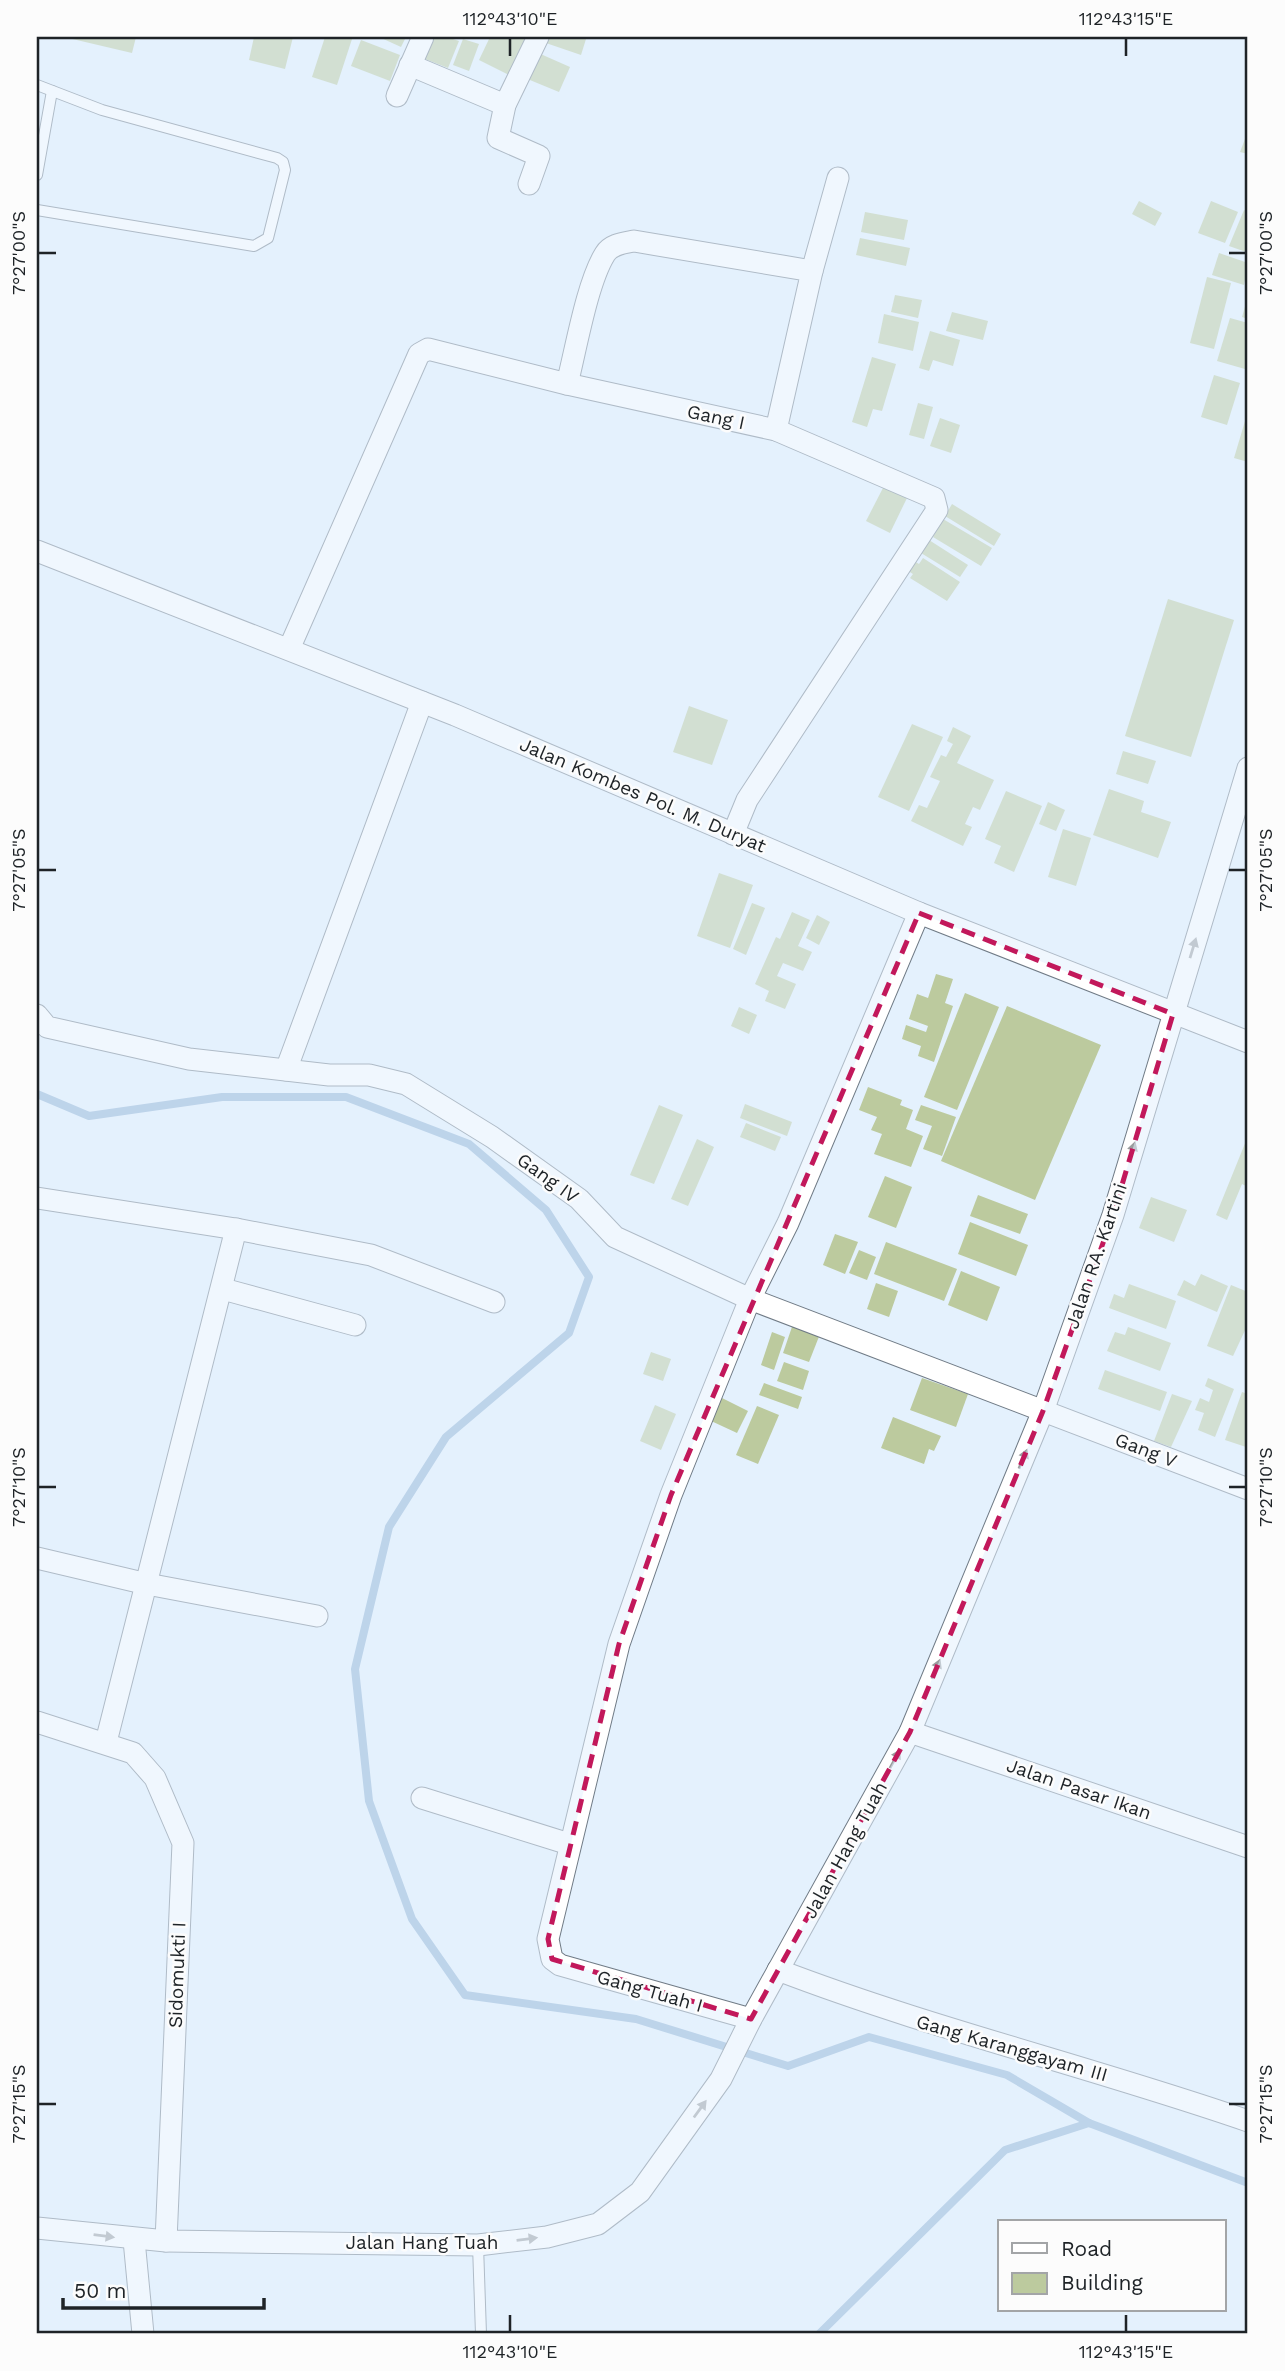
<svg xmlns="http://www.w3.org/2000/svg" width="1285" height="2371" viewBox="0 0 1285 2371" font-family="'Work Sans',sans-serif">
<style>
.lines{fill:none;stroke-linecap:round;stroke-linejoin:round}
.stream{stroke:#8eb1d2;stroke-width:8}
.building{fill:#bcca9e}
.lane-casing{stroke:#707b86;stroke-width:12}
.street-casing{stroke:#707b86;stroke-width:23}
.lane{stroke:#fff;stroke-width:10}
.street{stroke:#fff;stroke-width:21}
.oneway{fill:#9a9c9e}
.marked{fill:none;stroke:#c2185b;stroke-width:5;stroke-dasharray:14 9;stroke-linejoin:round}
.ticks{fill:none;stroke:#1e2327;stroke-width:2.5}
.labels{text-anchor:middle;dominant-baseline:central;stroke-width:5;stroke-linejoin:round;paint-order:stroke}
.street-label{font-size:19px;fill:#1e2327;stroke:#fcfcfc}
.neatline{fill:none;stroke:#1e2327;stroke-width:2.5}
.ticks-label{font-size:18px;text-anchor:middle;fill:#1e2327}
</style>
<rect width="100%" height="100%" fill="#e4f1fd"/>
<g class="lines">
<g class="stream">
<polyline points="37,1094 89,1116 222,1097 346,1097 469,1144 546,1210 589,1277 569,1333 446,1437 389,1527 355,1669 369,1801 412,1919 465,1995 636,2019 788,2066 869,2037 1007,2075 1089,2123"/>
<polyline points="819,2334 1005,2150 1089,2123 1248,2183"/>
</g>
</g>
<g class="building">
<polygon points="64,37 136,37 132,53"/>
<polygon points="254,37 293,37 285,69 249,60"/>
<polygon points="325,37 352,39 337,85 312,77"/>
<polygon points="379,37 406,37 401,47"/>
<polygon points="427,37 447,37 459,41 448,68 420,57"/>
<polygon points="490,37 528,37 509,75 479,60"/>
<polygon points="545,37 581,37 586,39 581,55 543,42"/>
<polygon points="463,39 479,44 469,71 453,65"/>
<polygon points="361,40 400,55 390,81 351,66"/>
<polygon points="536,52 570,67 559,92 525,78"/>
<polygon points="1248,131 1248,154 1240,152"/>
<polygon points="1139,201 1162,213 1155,226 1132,214"/>
<polygon points="1211,201 1238,212 1225,243 1198,233"/>
<polygon points="1244,210 1248,212 1246,252 1229,246"/>
<polygon points="865,212 908,220 904,240 861,232"/>
<polygon points="860,238 910,248 906,266 856,255"/>
<polygon points="1219,253 1248,263 1244,285 1212,275"/>
<polygon points="1207,277 1231,283 1214,349 1190,343"/>
<polygon points="895,295 922,300 918,318 891,312"/>
<polygon points="1248,296 1248,319 1242,317"/>
<polygon points="952,312 988,321 983,340 946,331"/>
<polygon points="884,314 919,322 913,351 878,343"/>
<polygon points="1230,318 1248,323 1245,369 1217,361"/>
<polygon points="930,331 960,340 953,366 933,360 929,371 919,368"/>
<polygon points="872,357 896,364 882,411 873,409 867,427 852,422"/>
<polygon points="1214,375 1240,383 1227,425 1201,417"/>
<polygon points="918,403 933,407 924,439 909,435"/>
<polygon points="1248,411 1248,462 1234,458"/>
<polygon points="940,418 960,425 951,453 930,446"/>
<polygon points="884,486 907,498 890,533 866,521"/>
<polygon points="952,504 1001,534 994,546 945,516"/>
<polygon points="943,519 992,548 981,566 933,537"/>
<polygon points="929,540 968,565 960,577 921,553"/>
<polygon points="923,558 960,582 947,601 910,578 913,574 905,569 911,559 919,564"/>
<polygon points="1168,599 1234,620 1191,757 1125,736"/>
<polygon points="689,706 728,720 712,765 673,752"/>
<polygon points="912,724 943,737 909,811 878,797"/>
<polygon points="953,727 971,736 957,763 994,780 980,810 973,807 965,824 972,827 963,846 911,821 919,805 927,808 940,781 930,777 941,755 946,757 953,744 947,741"/>
<polygon points="1123,751 1156,761 1148,784 1116,774"/>
<polygon points="1109,789 1144,801 1141,812 1171,822 1158,858 1093,835"/>
<polygon points="1006,791 1042,806 1014,872 994,863 1001,846 985,839"/>
<polygon points="1048,802 1065,810 1056,831 1039,824"/>
<polygon points="1063,829 1091,838 1076,886 1048,877"/>
<polygon points="719,873 753,885 730,948 697,936"/>
<polygon points="752,903 765,908 746,955 733,949"/>
<polygon points="792,912 810,920 798,946 812,952 803,971 783,963 777,976 796,984 785,1009 765,1001 769,991 755,984 776,937 780,939"/>
<polygon points="817,915 830,922 819,945 806,938"/>
<polygon points="936,974 953,979 945,1003 953,1006 934,1062 918,1056 921,1046 902,1039 906,1025 926,1032 928,1026 909,1019 917,994 928,998"/>
<polygon points="965,993 999,1007 957,1110 924,1097"/>
<polygon points="1007,1006 1101,1045 1035,1200 941,1161"/>
<polygon points="739,1007 757,1015 749,1034 731,1026"/>
<polygon points="868,1087 902,1100 900,1105 913,1110 906,1129 923,1136 911,1167 874,1154 882,1134 871,1130 877,1117 859,1110"/>
<polygon points="745,1104 792,1122 787,1136 740,1118"/>
<polygon points="659,1105 683,1115 654,1184 630,1175"/>
<polygon points="921,1105 956,1117 942,1156 923,1149 932,1126 915,1120"/>
<polygon points="746,1123 781,1137 775,1151 740,1137"/>
<polygon points="1248,1136 1248,1187 1242,1184 1227,1220 1216,1215"/>
<polygon points="697,1139 714,1147 688,1206 671,1199"/>
<polygon points="885,1176 912,1187 896,1228 868,1217"/>
<polygon points="978,1195 1028,1214 1020,1234 970,1216"/>
<polygon points="1151,1197 1187,1210 1174,1242 1139,1228"/>
<polygon points="970,1222 1028,1245 1016,1276 958,1254"/>
<polygon points="835,1234 858,1242 845,1274 823,1265"/>
<polygon points="886,1242 957,1269 944,1301 874,1274"/>
<polygon points="859,1250 876,1257 867,1280 849,1273"/>
<polygon points="961,1271 1000,1287 987,1321 948,1305"/>
<polygon points="1201,1274 1228,1286 1217,1312 1177,1295 1184,1280 1195,1286"/>
<polygon points="876,1283 898,1291 889,1317 867,1309"/>
<polygon points="1129,1284 1176,1301 1166,1329 1109,1308 1114,1294 1124,1298"/>
<polygon points="1231,1285 1248,1292 1248,1324 1233,1356 1207,1346"/>
<polygon points="793,1324 820,1334 809,1362 783,1353"/>
<polygon points="1128,1327 1171,1343 1160,1371 1107,1351 1115,1332 1125,1335"/>
<polygon points="772,1332 785,1337 774,1370 761,1365"/>
<polygon points="651,1352 671,1359 663,1381 643,1374"/>
<polygon points="784,1362 809,1371 803,1390 777,1381"/>
<polygon points="1105,1370 1167,1392 1160,1411 1098,1389"/>
<polygon points="922,1378 968,1394 956,1427 910,1410"/>
<polygon points="1208,1378 1234,1389 1215,1437 1198,1430 1204,1413 1195,1410 1200,1398 1209,1402 1213,1390 1205,1386"/>
<polygon points="764,1383 802,1397 798,1409 759,1395"/>
<polygon points="1242,1392 1248,1394 1246,1447 1225,1440"/>
<polygon points="1172,1394 1192,1401 1171,1447 1154,1441"/>
<polygon points="720,1397 748,1411 737,1433 709,1420"/>
<polygon points="655,1405 676,1414 661,1450 640,1441"/>
<polygon points="757,1406 779,1415 758,1464 736,1455"/>
<polygon points="893,1417 941,1436 934,1451 929,1449 924,1464 881,1448"/>
</g>
<g class="lines">
<defs>
<g id="lane">
<polyline points="37,85 102,110 277,158 283,162 285,170 268,238 254,246 37,210"/>
<polyline points="37,175 52,91"/>
<polyline points="478,2245 481,2334"/>
</g>
<g id="street">
<polyline points="410,65 505,105"/>
<polyline points="397,96 423,37"/>
<polyline points="529,184 539,156 498,138 505,105 538,37"/>
<polyline points="812,271 838,178"/>
<path d="M 567,384 C 576,349 587,283 605,254 C 611,244 624,243 634,241 L 812,271 L 776,430"/>
<polyline points="37,551 455,715 919,913 1248,1042"/>
<polyline points="289,649 419,354 428,349 567,384 776,430 934,498 937,510 747,800 733,834"/>
<polyline points="37,1015 47,1027 189,1059 329,1075 369,1075 406,1084 492,1137 579,1199 615,1237 750,1299 1248,1489"/>
<polyline points="286,1070 422,702"/>
<polyline points="37,1198 236,1229 371,1255 494,1302"/>
<polyline points="223,1289 355,1325"/>
<polyline points="37,1558 147,1584 317,1616"/>
<polyline points="37,1722 133,1753 155,1778 183,1843 166,2241"/>
<polyline points="910,1732 1248,1847"/>
<polyline points="106,1742 236,1229"/>
<polyline points="422,1798 569,1844"/>
<path d="M 778,1970 C 932,2029 1092,2067 1248,2121"/>
<polyline points="751,2019 560,1965 552,1959 548,1939 619,1644 671,1495 750,1299 788,1223 919,913"/>
<polyline points="37,2228 166,2241 478,2245 547,2237 598,2224 640,2192 721,2079 751,2019 910,1732 1043,1411 1113,1215 1248,768"/>
<polyline points="134,2240 143,2334"/>
</g>
</defs>
<use href="#lane" class="lane-casing"/>
<use href="#street" class="street-casing"/>
<use href="#lane" class="lane"/>
<use href="#street" class="street"/>
</g>
<defs><path id="oneway-solid" d="M-6-.8H1V-3.2L6.5 0L1 3.2V.8H-6Z" transform="scale(1.75)"/></defs>
<g class="oneway">
<use href="#oneway-solid" transform="translate(1193 948) rotate(-73)"/>
<use href="#oneway-solid" transform="translate(1132 1152) rotate(-73)"/>
<use href="#oneway-solid" transform="translate(1023 1459) rotate(-67)"/>
<use href="#oneway-solid" transform="translate(936 1669) rotate(-67)"/>
<use href="#oneway-solid" transform="translate(895 1759) rotate(-61)"/>
<use href="#oneway-solid" transform="translate(700 2109) rotate(-54)"/>
<use href="#oneway-solid" transform="translate(104 2236) rotate(7)"/>
<use href="#oneway-solid" transform="translate(527 2239) rotate(-7)"/>
</g>
<path d="M0 0H1285V2371H0ZM 919,913 L 1173,1014 L 1113,1215 L 1043,1411 L 910,1732 L 751,2019 L 552,1959 L 548,1939 L 619,1644 L 671,1495 Z" fill="#e4f1fd" fill-opacity=".55" fill-rule="evenodd"/>
<path class="marked" d="M 919,913 L 1173,1014 L 1113,1215 L 1043,1411 L 910,1732 L 751,2019 L 552,1959 L 548,1939 L 619,1644 L 671,1495 Z"/>
<path class="ticks" d="M 510,38 L 510,56M 1126,38 L 1126,56M 38,253 L 56,253M 1229,253 L 1246,253M 38,870 L 56,870M 1229,870 L 1246,870M 38,1487 L 56,1487M 1229,1487 L 1246,1487M 38,2104 L 56,2104M 1229,2104 L 1246,2104M 510,2315 L 510,2332M 1126,2315 L 1126,2332"/>
<g class="labels">
<g class="street-label">
<text transform="translate(716 417) rotate(12)">Gang I</text>
<text transform="translate(643 795) rotate(23)">Jalan Kombes Pol. M. Duryat</text>
<text transform="translate(548 1178) rotate(36)">Gang IV</text>
<text transform="translate(1096 1256) rotate(-71)">Jalan RA. Kartini</text>
<text transform="translate(1146 1450) rotate(21)">Gang V</text>
<text transform="translate(1079 1789) rotate(19)">Jalan Pasar Ikan</text>
<text transform="translate(845 1850) rotate(-61)">Jalan Hang Tuah</text>
<text transform="translate(177 1975) rotate(-88)">Sidomukti I</text>
<text transform="translate(650 1991) rotate(16)">Gang Tuah I</text>
<text transform="translate(1012 2048) rotate(16)">Gang Karanggayam III</text>
<text x="422" y="2242">Jalan Hang Tuah</text>
</g>
</g>
<rect width="1285" height="2371" fill="none" stroke="#fcfcfc" stroke-width="77"/>
<rect x="998" y="2220" width="228" height="91" fill="#fcfcfc" stroke="#a3a5a7" stroke-width="2"/>
<rect x="1012" y="2243" width="35" height="10" fill="#ffffff" stroke="#a3a5a7" stroke-width="2"/>
<text x="1061" y="2256" font-size="21" fill="#1e2327">Road</text>
<rect x="1012" y="2273" width="35" height="21" fill="#bcca9e" stroke="#a3a5a7" stroke-width="2"/>
<text x="1061" y="2290" font-size="21" fill="#1e2327">Building</text>
<path d="M63 2298v10h201v-10" fill="none" stroke="#1e2327" stroke-width="3.5"/>
<text x="74" y="2298" font-size="21" fill="#1e2327" stroke="#fcfcfc" stroke-width="5" paint-order="stroke">50 m</text>
<rect x="38" y="38" width="1208" height="2294" class="neatline"/>
<g class="ticks-label">
<text x="510" y="25">112°43'10"E</text>
<text x="1126" y="25">112°43'15"E</text>
<text transform="translate(19 253) rotate(-90)" y="6">7°27'00"S</text>
<text transform="translate(1266 253) rotate(-90)" y="6">7°27'00"S</text>
<text transform="translate(19 870) rotate(-90)" y="6">7°27'05"S</text>
<text transform="translate(1266 870) rotate(-90)" y="6">7°27'05"S</text>
<text transform="translate(19 1487) rotate(-90)" y="6">7°27'10"S</text>
<text transform="translate(1266 1487) rotate(-90)" y="6">7°27'10"S</text>
<text transform="translate(19 2104) rotate(-90)" y="6">7°27'15"S</text>
<text transform="translate(1266 2104) rotate(-90)" y="6">7°27'15"S</text>
<text x="510" y="2358">112°43'10"E</text>
<text x="1126" y="2358">112°43'15"E</text>
</g>
</svg>
